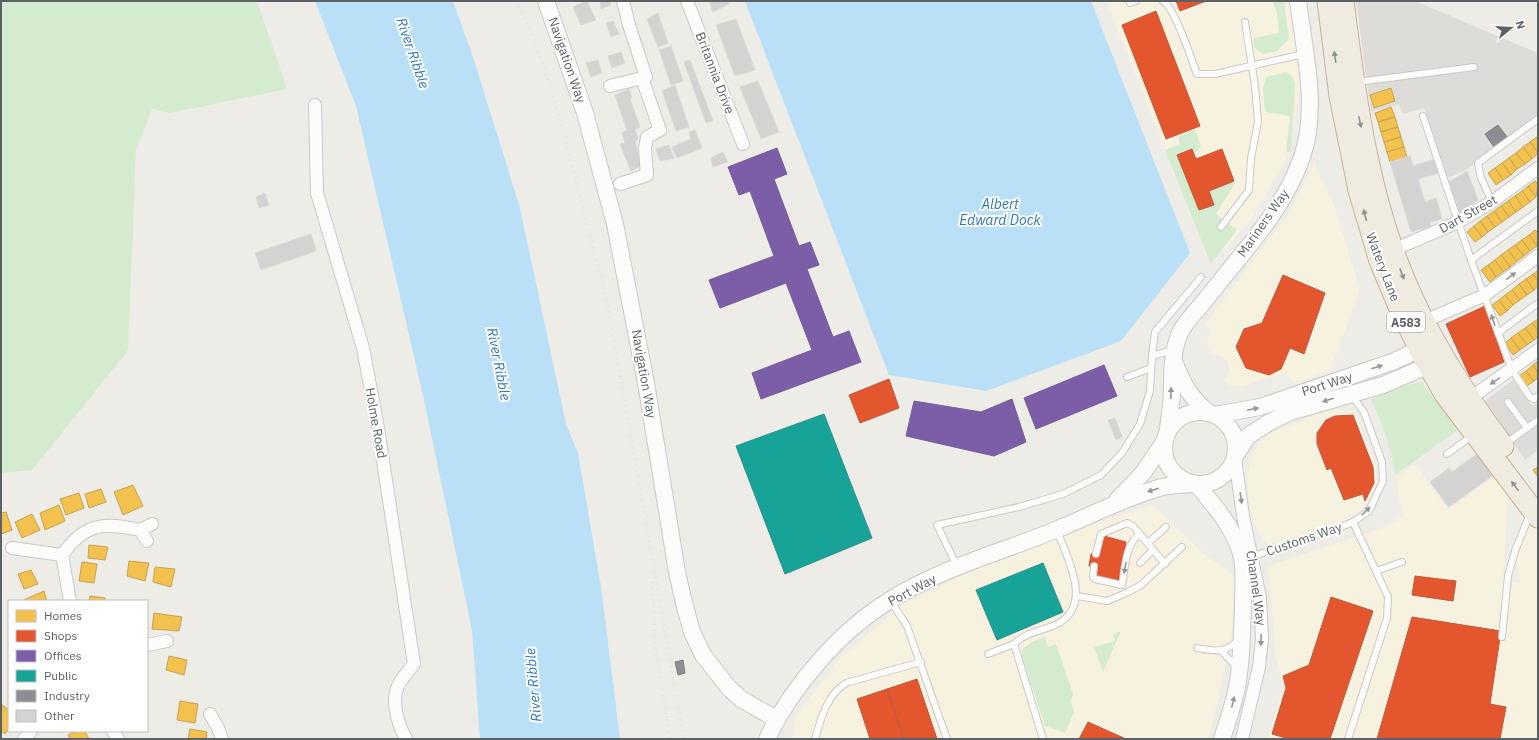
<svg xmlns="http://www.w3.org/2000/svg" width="1539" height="740" viewBox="0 0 1539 740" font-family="'IBM Plex Sans',sans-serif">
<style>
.commercial{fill:#f7f1df}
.industrial{fill:#dedcd8}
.green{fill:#d4ebd0}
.water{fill:#bae0f8}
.homes{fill:#f2c14e;stroke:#c5a455}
.shops{fill:#e4572e;stroke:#bb5a3f}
.offices{fill:#7b5ea7;stroke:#725f94}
.public{fill:#17a398;stroke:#2c8f89}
.industry{fill:#8d8d92;stroke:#7e8085}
.building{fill:#d5d3d1;stroke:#dcdad6}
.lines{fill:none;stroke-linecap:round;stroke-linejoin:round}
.lane-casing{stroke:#c9c9c9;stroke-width:8}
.street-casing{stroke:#c9c9c9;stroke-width:14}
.secondary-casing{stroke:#c8c9c8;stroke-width:18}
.highway-casing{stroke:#c5b493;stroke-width:23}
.lane{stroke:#fcfcfb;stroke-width:6}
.street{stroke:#fcfcfb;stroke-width:12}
.secondary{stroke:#fcfcfb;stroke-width:16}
.highway{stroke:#f0ebe1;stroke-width:21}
.rail{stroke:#e3e4e3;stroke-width:3;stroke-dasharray:1 5;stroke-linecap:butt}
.oneway{fill:#909191}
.oneway2{fill:#94979a}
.labels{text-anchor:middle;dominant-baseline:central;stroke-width:4;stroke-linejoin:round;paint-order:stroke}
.shield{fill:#fff;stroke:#8d9094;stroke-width:1}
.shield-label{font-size:12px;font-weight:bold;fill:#5c6166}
.street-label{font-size:13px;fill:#5c6166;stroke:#fff}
.water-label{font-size:14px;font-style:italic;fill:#3477b2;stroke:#fff}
</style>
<rect width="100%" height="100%" fill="#edece7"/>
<g class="commercial">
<polygon points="1106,1 1289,1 1300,83 1290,153 1250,221 1211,264"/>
<polygon points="1314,163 1334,205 1360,290 1330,371 1295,383 1284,374 1242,386 1229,386 1224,380 1230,371 1227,361 1222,356 1212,355 1207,339 1211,330 1205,324 1291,210"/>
<polygon points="1333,409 1356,414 1376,466 1377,482 1370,498 1360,511 1340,524 1292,541 1267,544 1255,526 1249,504 1247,475 1254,451 1260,441 1272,432"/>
<polygon points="1415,464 1448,510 1496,475 1508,493 1503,583 1504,580 1520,583 1515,545 1532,524 1538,532 1538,739 1268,739 1284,685 1276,657 1268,566 1381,528 1402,517 1396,477"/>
<polygon points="1153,505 1204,554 1234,575 1232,634 1209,739 792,739 796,716 840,658 902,605 976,569 1068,532"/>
</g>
<g class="industrial">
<polygon points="1356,1 1415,1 1538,53 1538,117 1467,169 1448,178 1424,108 1403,114 1399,104 1371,112"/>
<polygon points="1513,380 1533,406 1538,402 1538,450 1525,460 1485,401"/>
</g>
<g class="green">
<polygon points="1,1 257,1 287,89 170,113 152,109 136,151 128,350 32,470 1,473"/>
<polygon points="1273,1 1284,1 1289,39 1277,51 1262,54 1254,47 1254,38 1279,33 1277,13"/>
<polygon points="1286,72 1292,76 1295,83 1291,152 1286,152 1290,116 1265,112 1263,88 1266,77"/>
<polygon points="1195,129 1201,147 1194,153 1192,149 1177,155 1199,210 1214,205 1209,191 1234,181 1235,183 1216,214 1237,230 1211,264 1165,150 1180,144 1178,137"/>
<path d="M 1421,382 L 1449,416 L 1462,427 L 1395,475 C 1391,448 1384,425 1371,401 L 1372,399 L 1407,385 Z"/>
<polygon points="1121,631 1103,672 1094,647 1115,641 1113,634"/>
<polygon points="1045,637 1048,647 1056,644 1073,694 1071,701 1074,712 1065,733 1045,726 1022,656 1023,648 1034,641"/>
</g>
<g class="water">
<polygon points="315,1 453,1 474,60 520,208 566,424 578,453 601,587 620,739 480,739 472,630 424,400 356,106"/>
<polygon points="745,1 1091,1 1190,253 1121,341 986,391 889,375"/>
</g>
<g class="homes">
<polygon points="1391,88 1395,101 1374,108 1370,95"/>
<polygon points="1391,107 1395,117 1378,122 1375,113"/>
<polygon points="1395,117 1398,127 1381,132 1378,122"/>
<polygon points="1398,127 1401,137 1384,142 1381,132"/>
<polygon points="1401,137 1404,147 1387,152 1384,142"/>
<polygon points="1537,137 1538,138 1538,153 1530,142"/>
<polygon points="1530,142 1538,153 1532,159 1523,147"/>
<polygon points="1404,147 1407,157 1390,162 1387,152"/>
<polygon points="1523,147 1532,159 1525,164 1516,153"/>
<polygon points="1516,153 1525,164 1517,169 1509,158"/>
<polygon points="1509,158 1517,169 1511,175 1502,163"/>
<polygon points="1502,163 1511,175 1503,180 1495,168"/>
<polygon points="1495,168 1503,180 1496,185 1488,173"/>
<polygon points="1535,181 1538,184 1536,197 1528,186"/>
<polygon points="1528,186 1536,197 1530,202 1522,191"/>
<polygon points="1522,191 1530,202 1523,207 1515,196"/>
<polygon points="1515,196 1523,207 1516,212 1508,201"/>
<polygon points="1508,201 1516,212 1509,217 1501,206"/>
<polygon points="1501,206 1509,217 1502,222 1494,211"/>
<polygon points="1494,211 1502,222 1495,227 1487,216"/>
<polygon points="1487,216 1495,227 1488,232 1480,221"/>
<polygon points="1480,221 1488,232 1482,237 1474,226"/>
<polygon points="1474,226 1482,237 1475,242 1467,232"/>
<polygon points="1535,230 1538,233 1537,246 1529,235"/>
<polygon points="1529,235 1537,246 1530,251 1522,240"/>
<polygon points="1522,240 1530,251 1524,256 1515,245"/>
<polygon points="1515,245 1524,256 1517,261 1508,250"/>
<polygon points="1508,250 1517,261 1510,267 1501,255"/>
<polygon points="1501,255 1510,267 1503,272 1495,260"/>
<polygon points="1495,260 1503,272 1496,277 1488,265"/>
<polygon points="1488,265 1496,277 1490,282 1481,270"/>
<polygon points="1538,270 1538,281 1533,274"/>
<polygon points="1533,274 1538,281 1538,287 1534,290 1526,279"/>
<polygon points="1526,279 1534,290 1527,295 1519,284"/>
<polygon points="1519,284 1527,295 1520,300 1512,290"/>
<polygon points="1512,290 1520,300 1513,305 1505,295"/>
<polygon points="1505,295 1513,305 1507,311 1499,300"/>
<polygon points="1499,300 1507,311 1500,316 1492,305"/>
<polygon points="1538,319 1538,331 1532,323"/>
<polygon points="1532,323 1538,331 1538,337 1534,340 1525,328"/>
<polygon points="1525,328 1534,340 1527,345 1518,333"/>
<polygon points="1518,333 1527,345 1520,350 1511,338"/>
<polygon points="1511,338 1520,350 1513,355 1505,343"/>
<polygon points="1538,361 1538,373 1533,365"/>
<polygon points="1533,365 1538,373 1538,378 1534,381 1526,371"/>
<polygon points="1526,371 1534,381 1527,386 1519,376"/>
<polygon points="1538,467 1538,477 1533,470"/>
<polygon points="133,485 143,506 123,515 114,492"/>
<polygon points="101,489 106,502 89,508 85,494"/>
<polygon points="79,493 84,508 66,515 60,499"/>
<polygon points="59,505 65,521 45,530 40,513"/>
<polygon points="6,512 12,530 1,534 1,513"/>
<polygon points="32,514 40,530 22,538 15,522"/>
<polygon points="89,545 108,547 105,560 88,558"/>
<polygon points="129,561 149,563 145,581 127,576"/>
<polygon points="82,562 97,564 94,583 79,581"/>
<polygon points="155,567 175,569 171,587 153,582"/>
<polygon points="31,570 38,584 24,589 18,574"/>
<polygon points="44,591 47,601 25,601 24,600"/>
<polygon points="90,596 105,598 105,601 89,601"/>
<polygon points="154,613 182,617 179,631 152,629"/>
<polygon points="169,656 187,660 184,675 166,670"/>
<polygon points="180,701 198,704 195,723 177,720"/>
<polygon points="1,704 9,710 9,728 5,734 1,731"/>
<polygon points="190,729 207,732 206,739 188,739"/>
<polygon points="76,731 85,731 89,739 70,739 68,735"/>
</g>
<g class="shops">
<polygon points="1176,1 1206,1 1180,11"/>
<polygon points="1156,11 1200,126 1166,139 1122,25"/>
<polygon points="1192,149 1196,159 1222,149 1234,181 1209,191 1214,205 1199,210 1177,155"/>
<polygon points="1283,275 1325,293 1304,354 1290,348 1281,369 1269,375 1246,368 1236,347 1244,329 1262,323"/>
<polygon points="1485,306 1504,362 1470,377 1446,324"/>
<polygon points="889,379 899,408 860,423 849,395"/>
<polygon points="1353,415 1373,467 1374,483 1365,501 1363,494 1344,500 1331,468 1327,470 1317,444 1317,433 1326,420 1335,416"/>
<polygon points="1104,536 1126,542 1119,580 1097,577 1098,567 1089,566 1091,554 1100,555"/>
<polygon points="1415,576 1456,581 1453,601 1412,595"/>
<polygon points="1331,597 1373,611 1330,739 1289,739 1272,734 1286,688 1283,676 1309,665"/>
<polygon points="1412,617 1501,631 1490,704 1506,707 1500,739 1377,739"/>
<polygon points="917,679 937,739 904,739 887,689"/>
<polygon points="887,689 904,739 870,739 857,699"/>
<polygon points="1088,722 1126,739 1079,739"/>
</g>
<g class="offices">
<polygon points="777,148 787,174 774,179 799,246 810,242 819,265 807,269 833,337 849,331 861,362 761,399 752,373 812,350 786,283 720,308 709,280 774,256 750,191 739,195 728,167"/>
<polygon points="1104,365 1117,396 1036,429 1024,398"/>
<polygon points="1012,399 1026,442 994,456 906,436 914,401 981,412"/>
</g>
<g class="public">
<polygon points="824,414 872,538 785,574 736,446"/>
<polygon points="1043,563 1063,612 997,640 976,590"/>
</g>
<g class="industry">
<polygon points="1498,125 1507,137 1494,147 1485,134"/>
<polygon points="683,660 685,673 678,675 675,662"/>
</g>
<g class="building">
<polygon points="587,1 596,20 581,25 573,7"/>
<polygon points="600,1 610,1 611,5 601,9"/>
<polygon points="709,1 728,1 729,4 713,12"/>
<polygon points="658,13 668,43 658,47 647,19"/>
<polygon points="736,19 755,70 735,76 716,25"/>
<polygon points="613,21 619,34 611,37 606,23"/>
<polygon points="671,46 683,81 671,85 659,50"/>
<polygon points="621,52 625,63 612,68 608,56"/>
<polygon points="598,60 602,73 591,77 586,63"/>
<polygon points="690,60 713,121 706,123 684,62"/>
<polygon points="758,81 779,132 761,139 740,87"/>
<polygon points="675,85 689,127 676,131 662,91"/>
<polygon points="629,89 632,98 630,99 640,127 635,130 638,139 635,142 641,166 631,171 620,144 625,143 622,133 627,130 615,95"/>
<polygon points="695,130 702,148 677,158 672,147 691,139 689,132"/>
<polygon points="669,145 674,158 660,161 656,149"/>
<polygon points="723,152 728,162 713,167 711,158"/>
<polygon points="1410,156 1413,166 1435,159 1439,173 1418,179 1425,202 1436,198 1442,219 1430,222 1431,226 1411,232 1390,162"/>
<polygon points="1467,171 1478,200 1460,213 1449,182"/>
<polygon points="265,193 269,205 259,208 256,197"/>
<polygon points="311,234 316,251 261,270 255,253"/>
<polygon points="1115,418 1122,437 1116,440 1108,420"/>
<polygon points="1481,451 1496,473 1449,507 1430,482 1449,468 1452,472"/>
</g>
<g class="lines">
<defs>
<g id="lane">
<polyline points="1129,1 1130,3 1136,1"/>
<path d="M 1163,1 C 1175,8 1191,58 1197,74 L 1215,74 L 1304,54"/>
<polyline points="1357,82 1474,67"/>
<polyline points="1423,116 1471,260 1512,370 1530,397 1534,399 1538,396"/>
<polyline points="1492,202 1481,178 1478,163 1538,119"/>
<polyline points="1221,227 1249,190 1251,158 1258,122 1255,86 1245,22"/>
<polyline points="1471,260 1538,211"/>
<polyline points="1498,333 1538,303"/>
<polyline points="1152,356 1155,332 1201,277"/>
<polyline points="1127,377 1151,368"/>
<polyline points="1508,402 1527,428"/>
<polyline points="1505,444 1538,420"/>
<polyline points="1447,454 1473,435"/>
<polyline points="1148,543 1166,527"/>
<polyline points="1096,554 1101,534 1127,523 1133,526 1165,564"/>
<polyline points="1253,556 1336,529 1353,522 1369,511 1383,481 1382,462 1364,412 1352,396"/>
<polyline points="1140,563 1153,550"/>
<polyline points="957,566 937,525 1019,507 1063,494 1101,475 1122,453 1140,424 1150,391 1152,356 1173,350"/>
<path d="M 1094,566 L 1093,577 L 1095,579 L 1122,585 C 1125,569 1125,544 1140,534"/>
<polyline points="1376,571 1402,562"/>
<polyline points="1077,596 1107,601 1126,593 1141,585 1182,547"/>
<polyline points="890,600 907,626 947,739"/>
<polyline points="1502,637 1508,576 1515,551 1530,514"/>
<path d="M 1197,648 C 1214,651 1226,654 1239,639"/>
<polyline points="1221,651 1232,662 1236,668"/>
<polyline points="988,654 1014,644"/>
<path d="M 815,739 C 821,718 827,695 846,683 L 921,662"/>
<path d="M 1043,739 L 1014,644 C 1026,632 1041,631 1055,625 C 1095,607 1067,558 1057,530"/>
<polyline points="1348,739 1387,618 1388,597 1353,522"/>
</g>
<g id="street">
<polyline points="687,1 743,144"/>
<polyline points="610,86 646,77 629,25 623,1"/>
<path d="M 315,105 L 317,193 L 363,348 L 378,428 L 414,664 C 409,670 403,677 399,684 C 390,700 398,724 406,739"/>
<polyline points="620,184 647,175 645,148 647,137 660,130 642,78"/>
<polyline points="1393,250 1458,222 1492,202 1538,168"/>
<polyline points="1420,323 1485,295 1538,256"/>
<polyline points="1469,399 1538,350"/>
<polyline points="1235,459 1243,516 1260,598 1262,638 1259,667 1242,739"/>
<polyline points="140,530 152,524"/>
<polyline points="12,548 62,555"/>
<path d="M 70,601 L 62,555 C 85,523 103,522 140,530 L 147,541"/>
<polyline points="147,645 167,641"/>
<polyline points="210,714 218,728 222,739"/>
<polyline points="113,731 118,739"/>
<polyline points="24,739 31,731"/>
</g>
<g id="secondary">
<polyline points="546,1 585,113 615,224 646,383 677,572 684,603 692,632 703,655 729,688 741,699 776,719"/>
<path d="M 1174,361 C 1182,382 1190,398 1208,412"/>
<circle cx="1200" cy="448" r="36"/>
<polyline points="1215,415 1260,407 1392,362 1429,345"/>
<path d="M 1168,430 C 1169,417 1172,404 1172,391 C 1172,372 1172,353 1179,335 C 1184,322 1202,305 1210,294 C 1244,251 1284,209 1302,157 C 1319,108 1304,50 1298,1"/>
<polyline points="1237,453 1248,436 1268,423 1290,412 1383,385 1439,361"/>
<path d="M 1197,485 C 1213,504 1229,522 1238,545 C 1246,563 1243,586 1243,605 C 1242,630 1242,656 1238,681 C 1235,701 1228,720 1222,739"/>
<polyline points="1118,499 1143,473 1164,442"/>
<path d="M 767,739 C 792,686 840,631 890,600 C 941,568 1002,552 1058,529 C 1092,515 1126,497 1162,487 C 1171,485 1182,485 1192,484"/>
</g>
<g id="highway">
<polyline points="1328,1 1340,96 1359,190 1380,261 1398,304 1420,350 1445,394 1538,517"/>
<path d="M 1343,1 C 1355,97 1368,197 1407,286 C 1432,344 1466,396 1503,446"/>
</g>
</defs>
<use href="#lane" class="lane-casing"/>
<use href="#street" class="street-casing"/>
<use href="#secondary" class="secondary-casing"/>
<use href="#highway" class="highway-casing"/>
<use href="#lane" class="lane"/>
<use href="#street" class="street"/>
<use href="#secondary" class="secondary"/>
<use href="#highway" class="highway"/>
<g class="rail">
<polyline points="517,1 536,45 552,91 607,300 684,739"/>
<polyline points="652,582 655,644 670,739"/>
</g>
</g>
<defs><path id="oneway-solid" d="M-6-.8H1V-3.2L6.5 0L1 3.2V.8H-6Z"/></defs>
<g class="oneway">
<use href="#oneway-solid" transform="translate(1335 57) rotate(-98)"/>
<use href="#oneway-solid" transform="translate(1360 122) rotate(78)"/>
<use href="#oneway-solid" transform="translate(1365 215) rotate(-104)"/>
<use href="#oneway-solid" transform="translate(1402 274) rotate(69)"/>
<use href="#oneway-solid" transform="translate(1515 486) rotate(-126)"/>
</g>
<g class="oneway2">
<use href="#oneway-solid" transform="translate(1511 276) rotate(-36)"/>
<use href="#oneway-solid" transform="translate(1493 320) rotate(-109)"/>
<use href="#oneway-solid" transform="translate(1377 367) rotate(-18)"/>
<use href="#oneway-solid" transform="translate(1495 381) rotate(146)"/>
<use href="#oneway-solid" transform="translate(1171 393) rotate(-88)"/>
<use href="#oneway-solid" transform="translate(1328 400) rotate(163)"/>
<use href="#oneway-solid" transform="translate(1253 409) rotate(-12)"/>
<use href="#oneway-solid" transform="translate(1153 490) rotate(163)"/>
<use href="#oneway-solid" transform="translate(1241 498) rotate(82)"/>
<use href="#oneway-solid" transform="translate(1366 511) rotate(-44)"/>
<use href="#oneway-solid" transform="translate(1125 568) rotate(100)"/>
<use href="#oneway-solid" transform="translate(1261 640) rotate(92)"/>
<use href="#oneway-solid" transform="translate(1233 702) rotate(-77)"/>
</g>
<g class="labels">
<rect class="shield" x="1387" y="312" width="38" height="20" rx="3"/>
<g class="shield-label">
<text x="1406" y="322">A583</text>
</g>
<g class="street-label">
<text transform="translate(567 60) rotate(71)">Navigation Way</text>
<text transform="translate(715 73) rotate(69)">Britannia Drive</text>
<text transform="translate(1468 214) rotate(-29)">Dart Street</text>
<text transform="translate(1263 223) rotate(-55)">Mariners Way</text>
<text transform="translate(1383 267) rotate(69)">Watery Lane</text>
<text transform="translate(644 374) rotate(80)">Navigation Way</text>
<text transform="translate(1327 384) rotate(-18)">Port Way</text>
<text transform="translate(376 423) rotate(80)">Holme Road</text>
<text transform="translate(1304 539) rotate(-19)">Customs Way</text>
<text transform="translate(1256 588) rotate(82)">Channel Way</text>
<text transform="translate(912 590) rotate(-28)">Port Way</text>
</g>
<g class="water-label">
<text transform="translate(413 53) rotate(71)">River Ribble</text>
<text x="1000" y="204">Albert<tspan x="1000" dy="16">Edward Dock</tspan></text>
<text transform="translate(499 364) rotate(79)">River Ribble</text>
<text transform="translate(533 685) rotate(-95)">River Ribble</text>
</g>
</g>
<rect width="1539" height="740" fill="none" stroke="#5c6166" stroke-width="4"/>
<rect x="8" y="600" width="140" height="132" fill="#ffffff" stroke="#bec0c2"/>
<rect x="16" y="610" width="20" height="12" fill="#f2c14e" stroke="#bec0c2"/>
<text x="44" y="620" font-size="12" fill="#5c6166">Homes</text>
<rect x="16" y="630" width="20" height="12" fill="#e4572e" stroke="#bec0c2"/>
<text x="44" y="640" font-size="12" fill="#5c6166">Shops</text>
<rect x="16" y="650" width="20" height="12" fill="#7b5ea7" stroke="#bec0c2"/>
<text x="44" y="660" font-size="12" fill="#5c6166">Offices</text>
<rect x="16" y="670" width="20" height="12" fill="#17a398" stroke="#bec0c2"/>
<text x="44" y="680" font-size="12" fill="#5c6166">Public</text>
<rect x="16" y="690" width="20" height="12" fill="#8d8d92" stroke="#bec0c2"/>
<text x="44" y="700" font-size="12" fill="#5c6166">Industry</text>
<rect x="16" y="710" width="20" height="12" fill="#d5d3d1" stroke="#bec0c2"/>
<text x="44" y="720" font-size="12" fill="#5c6166">Other</text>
<g transform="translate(1511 28) rotate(72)" stroke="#ffffff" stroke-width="3" paint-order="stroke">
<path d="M0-3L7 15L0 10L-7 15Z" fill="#5c6166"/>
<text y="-6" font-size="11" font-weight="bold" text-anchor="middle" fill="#5c6166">N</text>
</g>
</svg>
